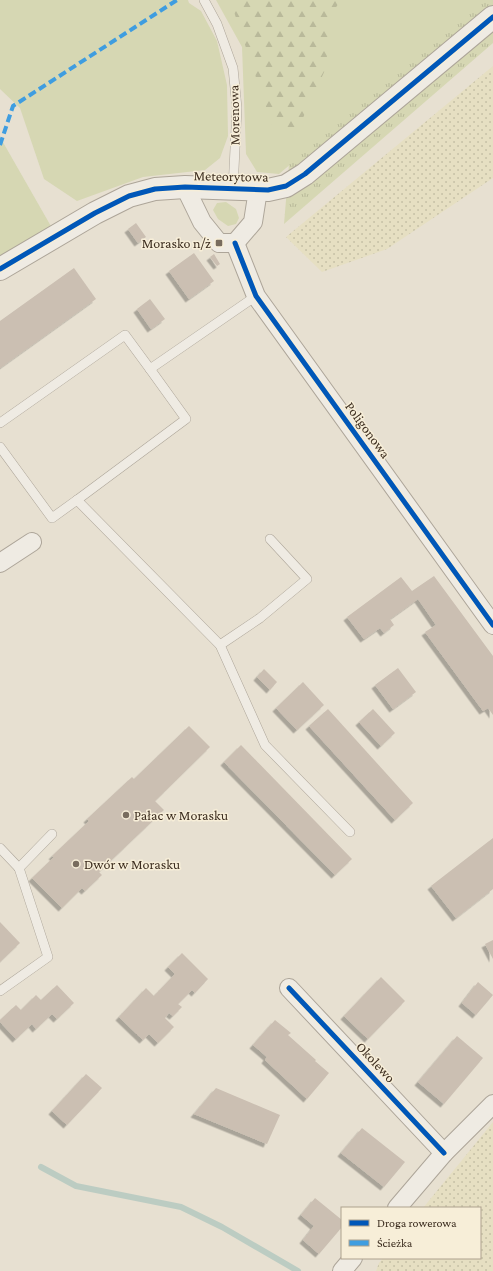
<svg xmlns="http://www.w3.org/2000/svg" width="493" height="1271" viewBox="0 0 493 1271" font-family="'Crimson Pro',serif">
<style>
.farmland{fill:url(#farmland-dots)}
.grass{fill:#d6d7b3}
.forest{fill:url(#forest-firs)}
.park{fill:url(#park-tufts)}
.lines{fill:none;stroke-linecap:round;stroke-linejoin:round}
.stream{stroke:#bcccc2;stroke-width:6}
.building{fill:#cbbfb2;filter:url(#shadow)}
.service-casing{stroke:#ada599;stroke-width:10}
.minor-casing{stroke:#ada599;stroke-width:20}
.tertiary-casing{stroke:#ada599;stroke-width:24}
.service{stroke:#efebe3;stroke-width:9}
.minor{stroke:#efebe3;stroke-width:18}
.tertiary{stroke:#efebe3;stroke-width:22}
.quiet{stroke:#3f9de0;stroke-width:4;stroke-dasharray:8 4;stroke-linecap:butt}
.cycleway-casing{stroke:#f7eed8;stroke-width:8}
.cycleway{stroke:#0057b8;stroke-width:5}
.poi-dot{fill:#786c5e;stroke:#f7eed8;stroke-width:1.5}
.labels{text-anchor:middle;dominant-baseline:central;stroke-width:3;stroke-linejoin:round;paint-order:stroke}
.street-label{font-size:14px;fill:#3d2e20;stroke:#f7eed8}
.poi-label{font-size:14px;fill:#3d2e20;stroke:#f7eed8;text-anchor:start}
</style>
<defs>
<pattern id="farmland-dots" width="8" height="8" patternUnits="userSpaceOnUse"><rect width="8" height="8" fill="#e6dfc2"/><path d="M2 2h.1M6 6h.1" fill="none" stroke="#c6c0a6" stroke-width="1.8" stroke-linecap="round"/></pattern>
<pattern id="forest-firs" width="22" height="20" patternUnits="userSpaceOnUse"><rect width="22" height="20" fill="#d6d7b3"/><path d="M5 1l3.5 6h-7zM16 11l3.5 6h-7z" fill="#b9b99a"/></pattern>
<pattern id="park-tufts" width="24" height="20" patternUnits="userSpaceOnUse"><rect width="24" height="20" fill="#d6d7b3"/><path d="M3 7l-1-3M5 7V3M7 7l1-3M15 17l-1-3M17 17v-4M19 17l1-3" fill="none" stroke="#b9b99a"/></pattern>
<filter id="shadow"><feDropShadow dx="-3.5" dy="3.5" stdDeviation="0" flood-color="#0004"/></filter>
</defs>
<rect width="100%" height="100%" fill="#e7e0d1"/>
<g class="farmland">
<polygon points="493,66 493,178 387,249 322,272 286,237"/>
<polygon points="493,1122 493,1271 376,1271 379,1263 383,1258 480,1258 480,1208 423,1208"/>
</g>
<g class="grass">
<polygon points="0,0 188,0 189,3 201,11 217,41 227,85 228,136 220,158 205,170 143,177 77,201 44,179 20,108 0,89"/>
<polygon points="216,0 485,0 279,174 257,172 246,154 242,47"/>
<polygon points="0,137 52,228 0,258"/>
<polygon points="226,202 236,209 239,218 236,224 228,226 218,219 213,210 217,203"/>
</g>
<polygon class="forest" points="230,0 341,0 330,16 326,68 296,133 272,125"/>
<polygon class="park" points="484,0 493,0 493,43 284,224 289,164"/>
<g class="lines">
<polyline class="stream" points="41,1167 76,1186 181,1207 222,1227 298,1271"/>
</g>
<g class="building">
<polygon points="136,223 146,237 138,243 128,229"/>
<polygon points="194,253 214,281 189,299 169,271"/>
<polygon points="214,254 220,264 217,266 210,257"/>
<polygon points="74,268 96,299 0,368 0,321"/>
<polygon points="150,299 165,319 151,329 137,309"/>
<polygon points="434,576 493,656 493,715 488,708 483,711 425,632 436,625 418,599 390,619 394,625 384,633 380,628 364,639 347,617 401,577 412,591"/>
<polygon points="398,668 416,692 393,709 375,685"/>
<polygon points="264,669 277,682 270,690 257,677"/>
<polygon points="303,682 324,705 297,730 276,708"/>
<polygon points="328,709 413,803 395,820 309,726"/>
<polygon points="373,709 395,733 381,746 359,722"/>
<polygon points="189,726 210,747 155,801 164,810 99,872 102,875 85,891 82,888 62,908 32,878 54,857 52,856 89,821 87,819 132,777 134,779"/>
<polygon points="241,745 352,859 335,875 224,762"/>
<polygon points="493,838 493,889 456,918 431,886"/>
<polygon points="0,922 20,943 0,962"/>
<polygon points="493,940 493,959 485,944"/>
<polygon points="182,953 208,979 195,993 192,990 178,1004 182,1007 173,1016 169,1013 165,1018 174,1027 158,1043 149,1034 143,1040 119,1017 146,988 154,996 175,974 168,967"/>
<polygon points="381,977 405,1001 368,1039 344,1016"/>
<polygon points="478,982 493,995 476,1015 462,1003"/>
<polygon points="57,985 74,1003 57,1019 52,1014 36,1029 32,1024 16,1039 0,1022 0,1020 16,1005 21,1010 36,995 41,1000"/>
<polygon points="275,1020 291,1033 288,1035 316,1060 315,1061 329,1073 307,1099 265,1060 267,1057 253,1045"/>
<polygon points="457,1036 483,1058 444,1104 418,1082"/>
<polygon points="86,1074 102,1088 67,1125 52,1111"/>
<polygon points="216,1088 280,1115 267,1144 194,1114"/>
<polygon points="362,1128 405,1162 384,1187 341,1153"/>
<polygon points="315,1198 342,1220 342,1227 319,1254 303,1240 314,1226 301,1215"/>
</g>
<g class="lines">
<defs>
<g id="service">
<polyline points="204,0 217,24 233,68 237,108 233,189"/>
<polyline points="0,423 125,335 150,369 256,296"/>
<polyline points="0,447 52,518 77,500 220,645 265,745 350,832"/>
<polyline points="77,500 186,419 150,369"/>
<polyline points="220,645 260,618 307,579 270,539"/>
<polyline points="0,848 19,868 52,834"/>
<polyline points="0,991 48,957 19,868"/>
</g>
<g id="minor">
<polyline points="185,187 202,222 219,243 235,243 253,222 258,190"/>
<polyline points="235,243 256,296 493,625"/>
<polyline points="0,563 32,542"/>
<polyline points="289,988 444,1153"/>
<polyline points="397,1208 444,1153 493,1104"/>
<polyline points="342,1271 353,1258"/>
</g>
<polyline id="tertiary" points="0,269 95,213 129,196 155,189 185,187 268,190 286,186 305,174 493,17"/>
</defs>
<use href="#service" class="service-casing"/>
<use href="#minor" class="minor-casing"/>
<use href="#tertiary" class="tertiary-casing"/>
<use href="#service" class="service"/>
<use href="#minor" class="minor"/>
<use href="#tertiary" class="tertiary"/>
<polyline class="quiet" points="0,145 13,106 177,0"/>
<defs>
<g id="cycleway">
<polyline points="235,243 256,296 493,625"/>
<polyline points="0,269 95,213 129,196 155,189 185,187 268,190 286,186 305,174 493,17"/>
<polyline points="289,988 444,1153"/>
</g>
</defs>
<use href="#cycleway" class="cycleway-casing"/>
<use href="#cycleway" class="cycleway"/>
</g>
<g class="poi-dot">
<rect x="215" y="239" width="8" height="8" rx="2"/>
<circle cx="126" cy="815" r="4"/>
<circle cx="76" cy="864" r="4"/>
</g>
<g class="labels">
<g class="street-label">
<text transform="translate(234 115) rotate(-91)">Morenowa</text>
<text transform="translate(231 176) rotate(1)">Meteorytowa</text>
<text transform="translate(368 430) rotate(54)">Poligonowa</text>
<text transform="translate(376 1062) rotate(47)">Okolewo</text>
</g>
<g class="poi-label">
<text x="211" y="243" text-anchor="end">Morasko n/ż</text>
<text x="134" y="815">Pałac w Morasku</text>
<text x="84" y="864">Dwór w Morasku</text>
</g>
</g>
<rect x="341" y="1207" width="140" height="52" fill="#f7eed8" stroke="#ada18e"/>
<rect x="349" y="1220" width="20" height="6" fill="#0057b8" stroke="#ada18e"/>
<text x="377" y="1227" font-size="12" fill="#3d2e20">Droga rowerowa</text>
<rect x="349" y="1240" width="20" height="6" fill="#3f9de0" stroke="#ada18e"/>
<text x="377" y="1247" font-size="12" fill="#3d2e20">Ścieżka</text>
</svg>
